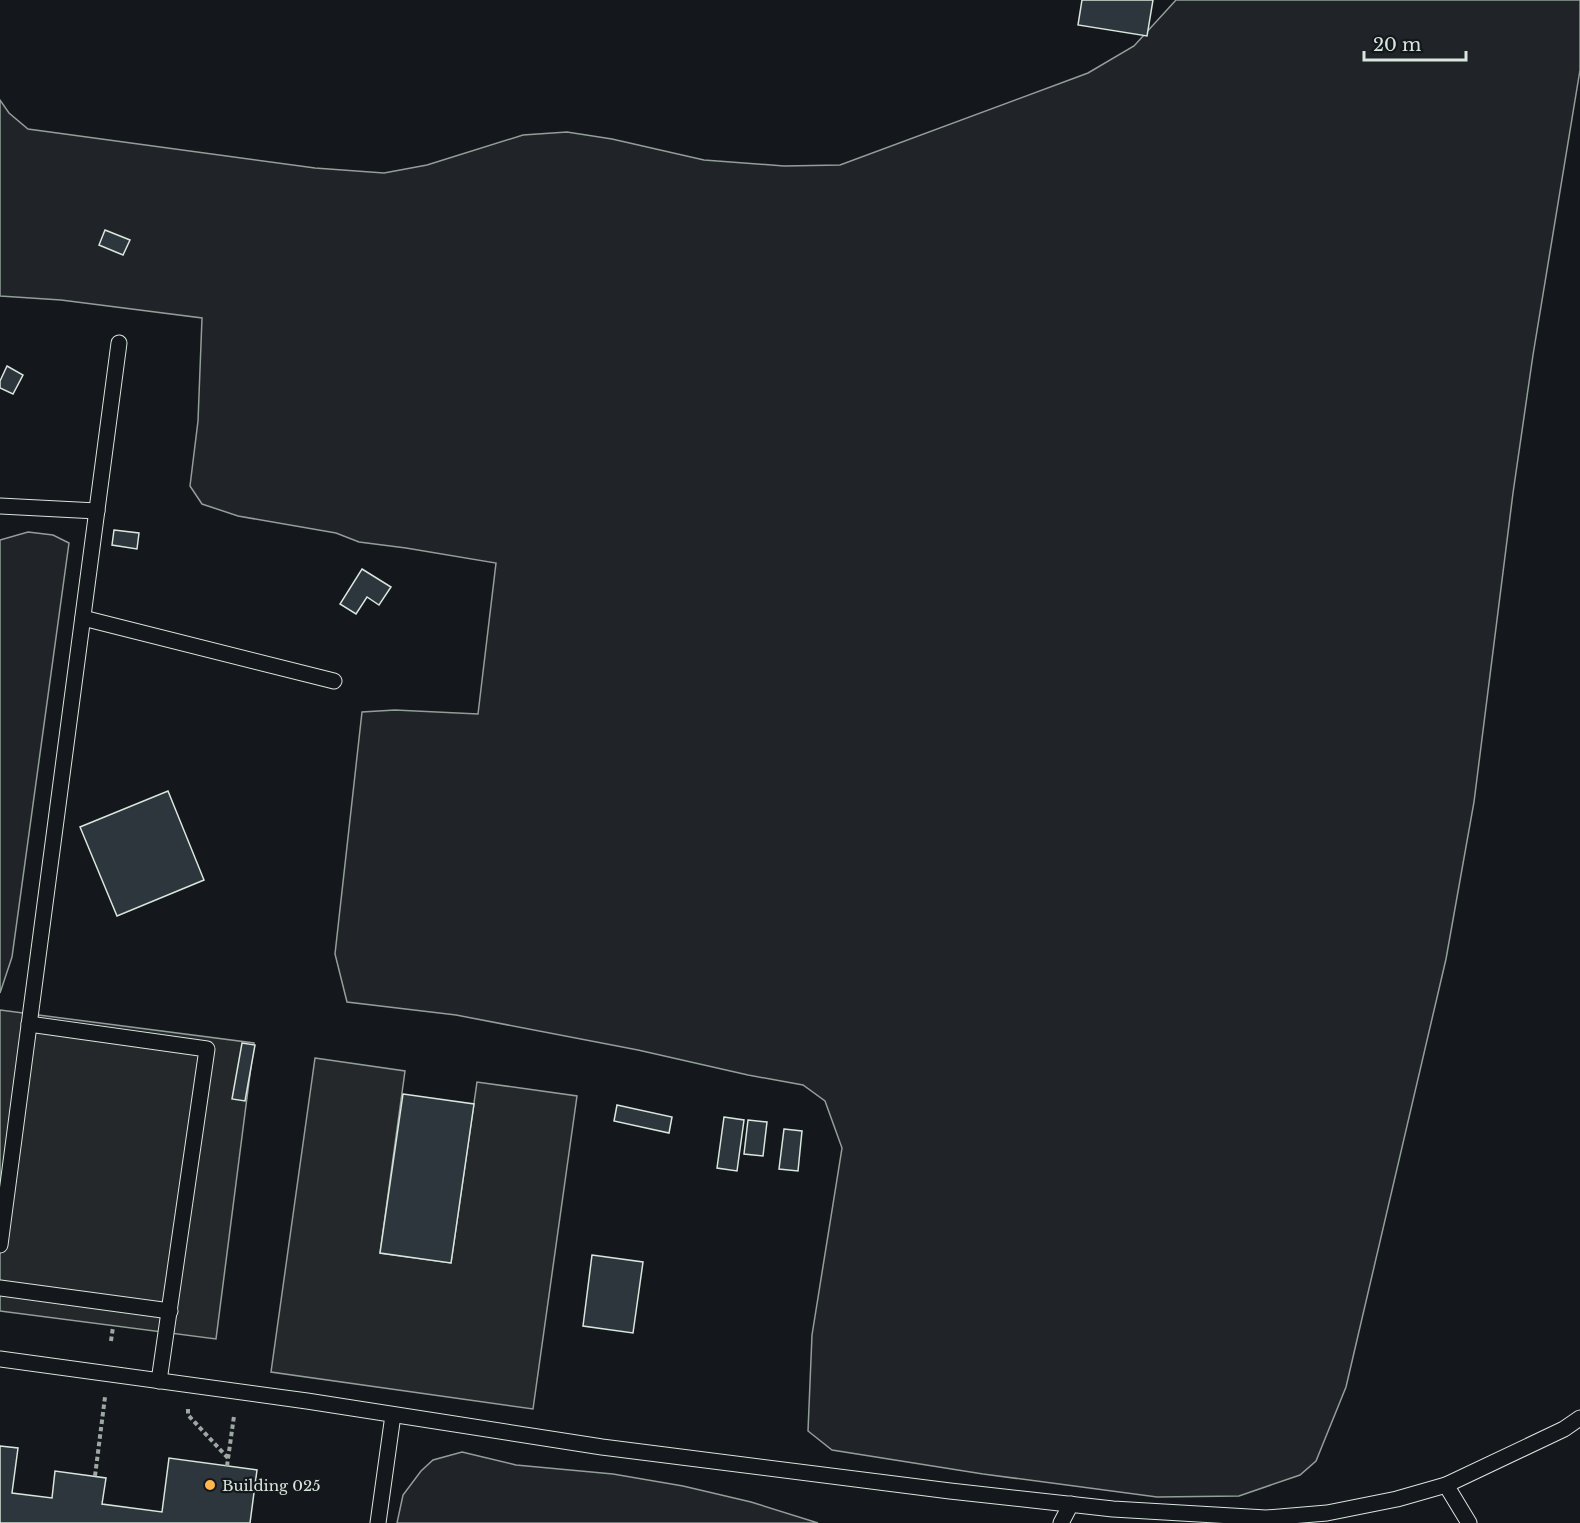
<svg xmlns="http://www.w3.org/2000/svg" width="1580" height="1523" viewBox="0 0 1580 1523" font-family="'Libre Baskerville',serif">
<style>
.green{fill:#202428;stroke:#939e99;stroke-width:1.5}
.parking{fill:#24282b;stroke:#939e99;stroke-width:1.5}
.building{fill:#2c363c;stroke:#d8e6dc;stroke-width:1.5}
.lines{fill:none;stroke-linecap:round;stroke-linejoin:round}
.service-casing{stroke:#d8e6dc;stroke-width:17}
.path{stroke:#9da8a2;stroke-width:4;stroke-dasharray:4.5 3;stroke-linecap:butt}
.service{stroke:#14181c;stroke-width:15}
.poi-dot{fill:#ffb74d;stroke:#14181c;stroke-width:2}
.labels{text-anchor:middle;dominant-baseline:central;stroke-width:4.5;stroke-linejoin:round;paint-order:stroke}
.poi-label{font-size:15px;fill:#d8e6dc;stroke:#14181c;text-anchor:start}
</style>
<rect width="100%" height="100%" fill="#14181c"/>
<g class="green">
<polygon points="1176,0 1580,0 1580,70 1533,355 1513,493 1474,802 1446,959 1346,1387 1316,1461 1300,1475 1239,1496 1157,1497 983,1474 832,1450 808,1431 812,1335 842,1148 825,1101 803,1085 748,1075 638,1050 456,1015 347,1002 335,954 362,712 395,710 478,714 496,563 406,548 359,542 336,533 238,516 202,504 190,486 198,421 202,318 61,300 0,296 0,100 9,113 28,129 315,168 384,173 427,165 523,135 567,132 612,139 704,160 784,166 840,165 1088,73 1134,46"/>
<polygon points="28,532 53,535 69,543 12,957 0,993 0,540"/>
<polygon points="462,1452 516,1465 613,1474 683,1486 751,1502 818,1523 397,1523 403,1495 421,1471 433,1460"/>
</g>
<g class="parking">
<polygon points="0,1010 254,1043 216,1339 0,1311"/>
<polygon points="315,1058 405,1071 380,1253 451,1263 477,1082 577,1096 533,1409 271,1372"/>
</g>
<g class="building">
<polygon points="1082,0 1153,0 1147,36 1078,25"/>
<polygon points="105,230 130,240 123,255 99,245"/>
<polygon points="7,366 23,375 13,394 0,388 0,381"/>
<polygon points="114,530 139,533 137,549 112,545"/>
<polygon points="362,569 391,587 379,605 367,597 356,614 340,604"/>
<polygon points="168,791 204,880 117,916 80,827"/>
<polygon points="242,1043 255,1045 245,1101 232,1099"/>
<polygon points="403,1094 474,1104 451,1263 380,1253"/>
<polygon points="617,1105 672,1117 669,1133 614,1121"/>
<polygon points="724,1117 744,1120 737,1171 717,1168"/>
<polygon points="748,1120 767,1122 763,1156 744,1154"/>
<polygon points="784,1129 802,1131 798,1171 779,1169"/>
<polygon points="592,1255 643,1262 633,1333 583,1326"/>
<polygon points="0,1446 18,1448 12,1493 52,1498 55,1471 106,1478 102,1504 162,1512 169,1458 257,1470 250,1523 0,1523"/>
</g>
<g class="lines">
<defs>
<g id="service">
<polyline points="0,506 97,511"/>
<polyline points="83,618 334,681"/>
<polyline points="29,1024 207,1049 159,1381"/>
<polyline points="0,1245 119,343"/>
<polyline points="0,1288 170,1311"/>
<polyline points="0,1359 307,1401 602,1447 950,1491 1113,1509 1266,1518 1327,1513 1397,1499 1446,1485 1564,1429 1580,1418"/>
<polyline points="1446,1485 1469,1523"/>
<polyline points="378,1523 393,1415"/>
<polyline points="1061,1523 1071,1504"/>
</g>
</defs>
<use href="#service" class="service-casing"/>
<g class="path">
<polyline points="111,1341 113,1327"/>
<polyline points="188,1409 188,1415 228,1458"/>
<polyline points="227,1466 234,1416"/>
<polyline points="95,1476 105,1397"/>
</g>
<use href="#service" class="service"/>
</g>
<circle class="poi-dot" cx="210" cy="1485" r="6"/>
<g class="labels">
<g class="poi-label">
<text x="222" y="1485">Building 025</text>
</g>
</g>
<path d="M1364 51v9h102v-9" fill="none" stroke="#d8e6dc" stroke-width="3"/>
<text x="1373" y="51" font-size="18" fill="#d8e6dc" stroke="#14181c" stroke-width="4.5" paint-order="stroke">20 m</text>
</svg>
